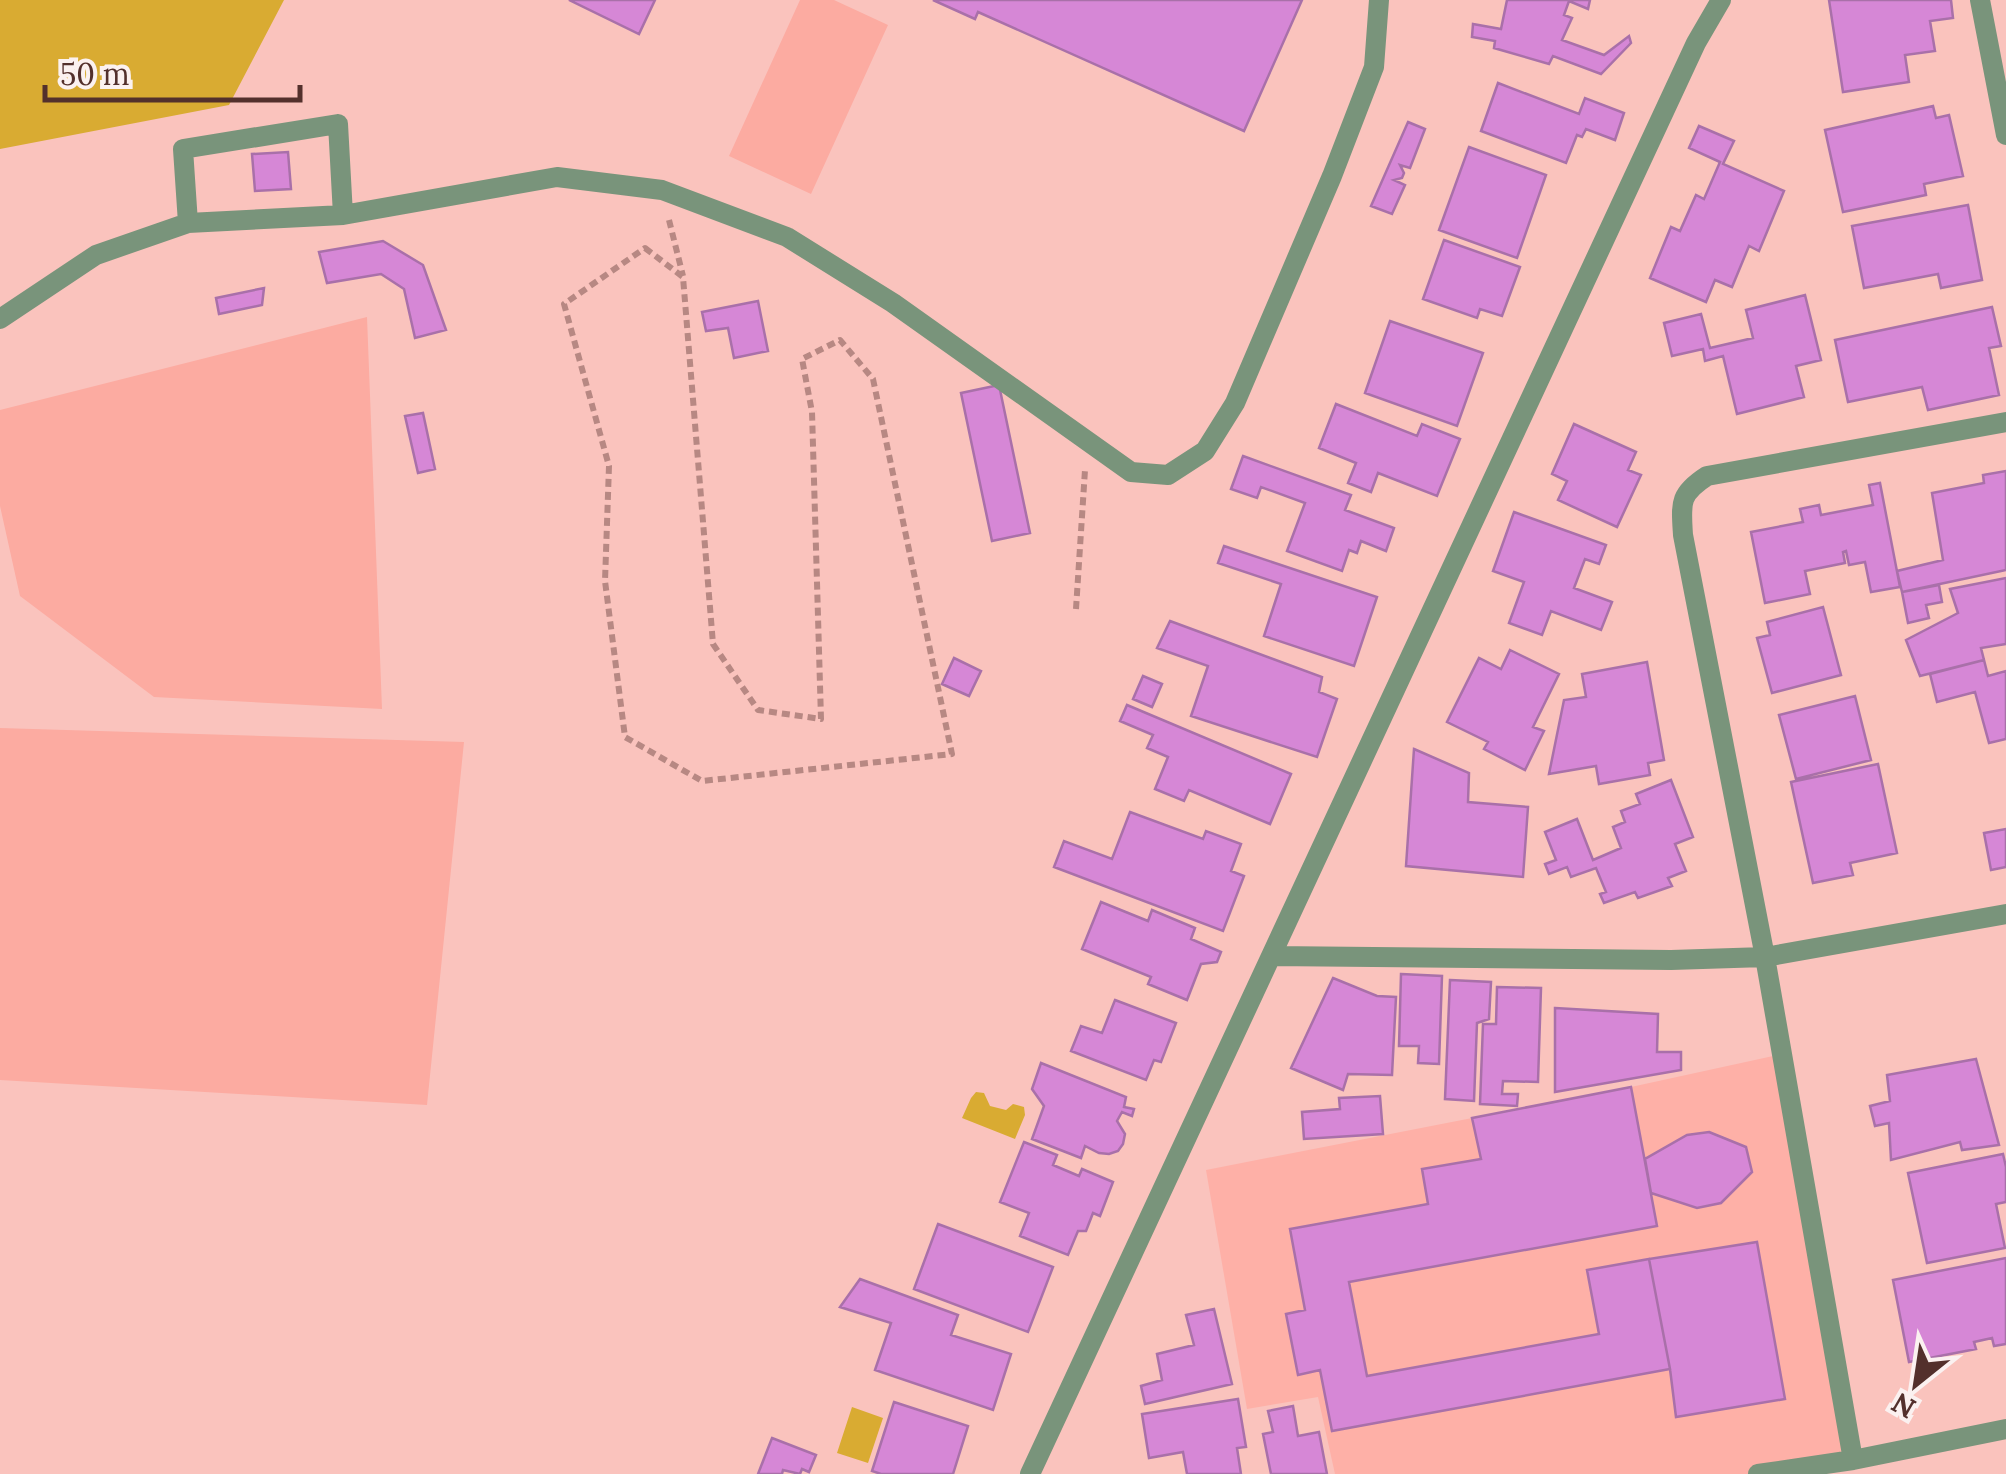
<svg xmlns="http://www.w3.org/2000/svg" width="2006" height="1474" font-family="Lora,serif">
<style>
.built{fill:#feb0a7}
.green{fill:#fcaba1}
.water{fill:#d9ab32}
.building{fill:#d687d6;stroke:#a970a9;stroke-width:2.5}
.lines{fill:none;stroke-linecap:round;stroke-linejoin:round}
.path{stroke:#b78883;stroke-width:6;stroke-dasharray:8 5;stroke-linecap:butt}
.street{stroke:#79947b;stroke-width:20}
</style>
<rect width="100%" height="100%" fill="#fac3bd"/>
<path class="built" d="M 1782,1054 L 1853,1460 L 1759,1474 L 1335,1474 L 1318,1397 L 1247,1409 L 1206,1170 L 1631,1087 Z"/>
<path class="green" d="M 800,0 L 834,0 L 888,25 L 811,194 L 729,156 Z
M 367,317 L 382,709 L 154,697 L 20,596 L 0,506 L 0,410 Z
M 0,728 L 464,742 L 427,1105 L 0,1080 Z"/>
<path class="water" d="M 0,0 L 284,0 L 229,105 L 0,149 Z
M 976,1092 L 984,1093 L 990,1106 L 1006,1110 L 1013,1104 L 1024,1107 L 1025,1115 L 1015,1139 L 962,1118 L 971,1098 Z
M 852,1407 L 883,1418 L 868,1463 L 837,1453 Z"/>
<path class="building" d="M 569,0 L 655,0 L 639,34 Z
M 933,0 L 1302,0 L 1244,131 L 978,12 L 975,19 Z
M 1507,0 L 1590,0 L 1588,9 L 1569,1 L 1564,15 L 1572,18 L 1562,40 L 1604,55 L 1629,36 L 1631,43 L 1601,74 L 1553,56 L 1549,64 L 1494,48 L 1495,41 L 1472,37 L 1473,24 L 1501,29 Z
M 1829,0 L 1951,0 L 1953,18 L 1930,21 L 1935,51 L 1905,55 L 1909,82 L 1843,92 Z
M 1498,83 L 1579,114 L 1585,98 L 1624,113 L 1615,140 L 1586,129 L 1582,137 L 1577,135 L 1566,163 L 1481,131 Z
M 1933,106 L 1936,118 L 1949,115 L 1963,176 L 1924,184 L 1926,195 L 1843,212 L 1825,130 Z
M 1408,122 L 1425,129 L 1410,168 L 1400,165 L 1404,173 L 1402,178 L 1394,180 L 1405,185 L 1392,214 L 1371,206 Z
M 1699,126 L 1734,141 L 1723,164 L 1784,191 L 1759,251 L 1749,246 L 1732,287 L 1715,280 L 1706,302 L 1650,278 L 1671,227 L 1680,231 L 1696,195 L 1704,199 L 1720,162 L 1689,148 Z
M 1469,147 L 1546,175 L 1517,258 L 1439,230 Z
M 288,152 L 291,189 L 255,191 L 252,154 Z
M 1968,205 L 1982,280 L 1941,288 L 1938,274 L 1864,288 L 1852,226 Z
M 1444,240 L 1520,267 L 1502,316 L 1480,309 L 1477,318 L 1423,299 Z
M 383,241 L 423,265 L 446,330 L 415,338 L 404,289 L 381,274 L 327,283 L 319,252 Z
M 264,288 L 262,305 L 219,314 L 216,298 Z
M 1805,295 L 1821,360 L 1796,366 L 1804,397 L 1737,414 L 1723,356 L 1705,361 L 1703,349 L 1672,356 L 1664,323 L 1701,314 L 1710,348 L 1753,338 L 1746,310 Z
M 758,301 L 768,351 L 734,358 L 728,328 L 706,331 L 702,312 Z
M 1992,307 L 2001,346 L 1989,348 L 1999,395 L 1928,410 L 1922,387 L 1848,402 L 1835,340 Z
M 1390,321 L 1483,353 L 1457,426 L 1365,393 Z
M 999,385 L 1030,533 L 992,541 L 961,393 Z
M 1336,404 L 1417,436 L 1422,424 L 1460,439 L 1437,496 L 1378,473 L 1371,492 L 1348,483 L 1356,463 L 1319,448 Z
M 423,413 L 435,469 L 418,473 L 405,416 Z
M 1574,424 L 1636,452 L 1628,470 L 1641,475 L 1617,527 L 1558,500 L 1567,481 L 1552,474 Z
M 1243,456 L 1351,495 L 1345,510 L 1394,528 L 1386,551 L 1361,541 L 1357,553 L 1349,550 L 1342,571 L 1287,551 L 1305,503 L 1261,487 L 1257,498 L 1231,489 Z
M 2006,471 L 2006,570 L 1902,592 L 1897,571 L 1943,560 L 1932,493 L 1984,483 L 1983,475 Z
M 1880,483 L 1900,587 L 1871,592 L 1865,562 L 1849,565 L 1846,551 L 1843,552 L 1845,563 L 1805,571 L 1810,594 L 1765,603 L 1751,532 L 1803,522 L 1800,509 L 1819,505 L 1821,515 L 1873,505 L 1869,485 Z
M 1514,512 L 1606,545 L 1599,564 L 1585,559 L 1574,588 L 1612,602 L 1601,630 L 1551,611 L 1542,635 L 1509,623 L 1524,582 L 1493,571 Z
M 1224,546 L 1377,597 L 1354,666 L 1264,636 L 1281,584 L 1218,563 Z
M 2006,578 L 2006,644 L 1981,648 L 1984,660 L 1920,676 L 1906,640 L 1958,613 L 1950,589 Z
M 1939,585 L 1942,602 L 1926,605 L 1929,618 L 1908,623 L 1902,592 Z
M 1823,607 L 1841,675 L 1772,693 L 1757,638 L 1770,635 L 1767,622 Z
M 1170,621 L 1322,677 L 1319,692 L 1337,699 L 1317,757 L 1191,716 L 1208,666 L 1157,648 Z
M 1510,650 L 1559,674 L 1533,727 L 1544,731 L 1525,770 L 1484,749 L 1488,742 L 1447,722 L 1479,658 L 1501,669 Z
M 954,658 L 981,671 L 969,696 L 942,684 Z
M 1984,660 L 1988,676 L 2006,671 L 2006,739 L 1989,743 L 1975,692 L 1937,702 L 1930,674 Z
M 1647,662 L 1664,760 L 1648,763 L 1650,775 L 1599,784 L 1596,766 L 1549,774 L 1564,700 L 1586,697 L 1582,674 Z
M 1143,676 L 1162,684 L 1152,707 L 1133,699 Z
M 1855,696 L 1871,760 L 1796,779 L 1779,715 Z
M 1127,705 L 1291,774 L 1270,824 L 1189,790 L 1184,801 L 1155,789 L 1168,757 L 1147,748 L 1153,735 L 1120,721 Z
M 1414,749 L 1469,773 L 1468,802 L 1528,807 L 1523,877 L 1406,866 Z
M 1878,764 L 1897,853 L 1850,863 L 1853,875 L 1813,883 L 1791,782 Z
M 1671,780 L 1693,837 L 1675,844 L 1686,871 L 1668,878 L 1672,886 L 1638,898 L 1635,892 L 1604,903 L 1600,894 L 1606,892 L 1596,868 L 1571,877 L 1567,867 L 1549,874 L 1545,864 L 1556,860 L 1545,832 L 1577,819 L 1593,860 L 1621,848 L 1613,827 L 1625,822 L 1621,811 L 1640,804 L 1636,794 Z
M 1130,812 L 1203,839 L 1206,831 L 1241,844 L 1231,871 L 1244,876 L 1223,931 L 1054,867 L 1064,841 L 1112,859 Z
M 2006,829 L 2006,867 L 1991,870 L 1984,833 Z
M 1101,902 L 1148,921 L 1152,910 L 1195,928 L 1191,939 L 1221,952 L 1217,962 L 1201,964 L 1187,1000 L 1148,984 L 1151,977 L 1082,949 Z
M 1401,974 L 1442,976 L 1439,1064 L 1418,1063 L 1419,1046 L 1399,1046 Z
M 1333,978 L 1377,996 L 1396,997 L 1392,1075 L 1348,1074 L 1343,1090 L 1291,1068 Z
M 1450,980 L 1491,982 L 1489,1019 L 1477,1023 L 1474,1101 L 1445,1099 Z
M 1497,987 L 1541,988 L 1538,1082 L 1503,1081 L 1502,1094 L 1518,1094 L 1517,1106 L 1480,1104 L 1483,1024 L 1496,1024 Z
M 1115,1000 L 1176,1023 L 1161,1062 L 1154,1060 L 1146,1080 L 1071,1051 L 1081,1026 L 1102,1033 Z
M 1555,1008 L 1658,1014 L 1657,1052 L 1681,1052 L 1681,1070 L 1555,1092 Z
M 1976,1059 L 1999,1145 L 1962,1150 L 1960,1142 L 1891,1160 L 1889,1123 L 1875,1126 L 1870,1106 L 1890,1101 L 1887,1075 Z
M 1041,1063 L 1126,1097 L 1124,1107 L 1134,1109 L 1132,1116 L 1122,1112 L 1117,1121 L 1125,1134 L 1123,1144 L 1118,1151 L 1109,1154 L 1099,1153 L 1085,1146 L 1081,1158 L 1032,1139 L 1044,1106 L 1032,1089 Z
M 1631,1087 L 1657,1226 L 1349,1282 L 1367,1376 L 1599,1334 L 1587,1270 L 1649,1259 L 1670,1369 L 1332,1431 L 1320,1370 L 1298,1375 L 1286,1314 L 1305,1310 L 1290,1229 L 1428,1204 L 1422,1169 L 1481,1159 L 1472,1118 Z
M 1380,1096 L 1383,1134 L 1304,1139 L 1302,1112 L 1340,1109 L 1339,1098 Z
M 1709,1132 L 1746,1147 L 1752,1172 L 1721,1203 L 1697,1208 L 1651,1193 L 1645,1159 L 1687,1135 Z
M 1024,1142 L 1057,1155 L 1053,1165 L 1079,1176 L 1082,1169 L 1113,1182 L 1100,1216 L 1093,1213 L 1086,1231 L 1078,1231 L 1068,1255 L 1020,1236 L 1029,1213 L 1000,1202 Z
M 2003,1154 L 2006,1167 L 2006,1202 L 1996,1204 L 2005,1248 L 1927,1263 L 1908,1173 Z
M 938,1224 L 1053,1267 L 1028,1332 L 914,1289 Z
M 1757,1242 L 1785,1399 L 1676,1417 L 1670,1369 L 1649,1259 Z
M 2006,1258 L 2006,1344 L 1994,1346 L 1992,1338 L 1974,1342 L 1976,1349 L 1909,1362 L 1893,1280 Z
M 860,1279 L 958,1315 L 951,1335 L 1011,1354 L 993,1410 L 875,1370 L 891,1323 L 840,1307 Z
M 1214,1309 L 1232,1384 L 1145,1404 L 1141,1386 L 1162,1380 L 1157,1354 L 1194,1345 L 1186,1315 Z
M 1238,1399 L 1246,1447 L 1237,1448 L 1241,1474 L 1187,1474 L 1183,1452 L 1149,1458 L 1142,1414 Z
M 894,1402 L 968,1426 L 953,1474 L 881,1474 L 872,1471 Z
M 1293,1406 L 1298,1436 L 1319,1432 L 1327,1474 L 1271,1474 L 1263,1434 L 1273,1432 L 1268,1411 Z
M 772,1438 L 816,1455 L 809,1472 L 802,1469 L 800,1474 L 783,1470 L 782,1474 L 758,1474 Z"/>
<g class="lines">
<path class="path" d="M 669,220 L 683,276
M 645,248 L 683,277 L 713,644 L 758,710 L 821,719 L 812,412 L 802,359 L 840,340 L 873,379 L 952,754 L 702,781 L 625,737 L 605,581 L 609,466 L 564,304 Z
M 1076,609 L 1085,470"/>
<path class="street" d="M 1980,0 L 2006,135
M 343,215 L 557,177 L 662,190 L 787,237 L 893,303 L 1131,472 L 1168,475 L 1205,451 L 1235,403 L 1332,176 L 1374,67 L 1379,0
M 0,319 L 96,255 L 188,223 L 343,215 L 338,124 L 183,149 L 188,223
M 1272,956 L 1671,960 L 1765,957 L 2006,914
M 1853,1460 L 1765,957 L 1683,535 C 1681,503 1679,494 1707,476 L 2006,422
M 1030,1474 L 1696,43 L 1721,0
M 1758,1474 L 1853,1460 L 2006,1429"/>
</g>
<g transform="translate(1916 1384) rotate(210)" stroke="#fbf1f0" stroke-width="8" paint-order="stroke">
<path d="M0-8L18 38L0 25L-18 38Z" fill="#53302c"/>
<text y="-15" font-size="28" font-weight="bold" text-anchor="middle" fill="#53302c">N</text>
</g>
<path d="M45 85v15h255v-15" fill="none" stroke="#53302c" stroke-width="5"/>
<text x="60" y="85" font-size="30" fill="#53302c" stroke="#fbf1f0" stroke-width="8" paint-order="stroke">50 m</text>
</svg>
